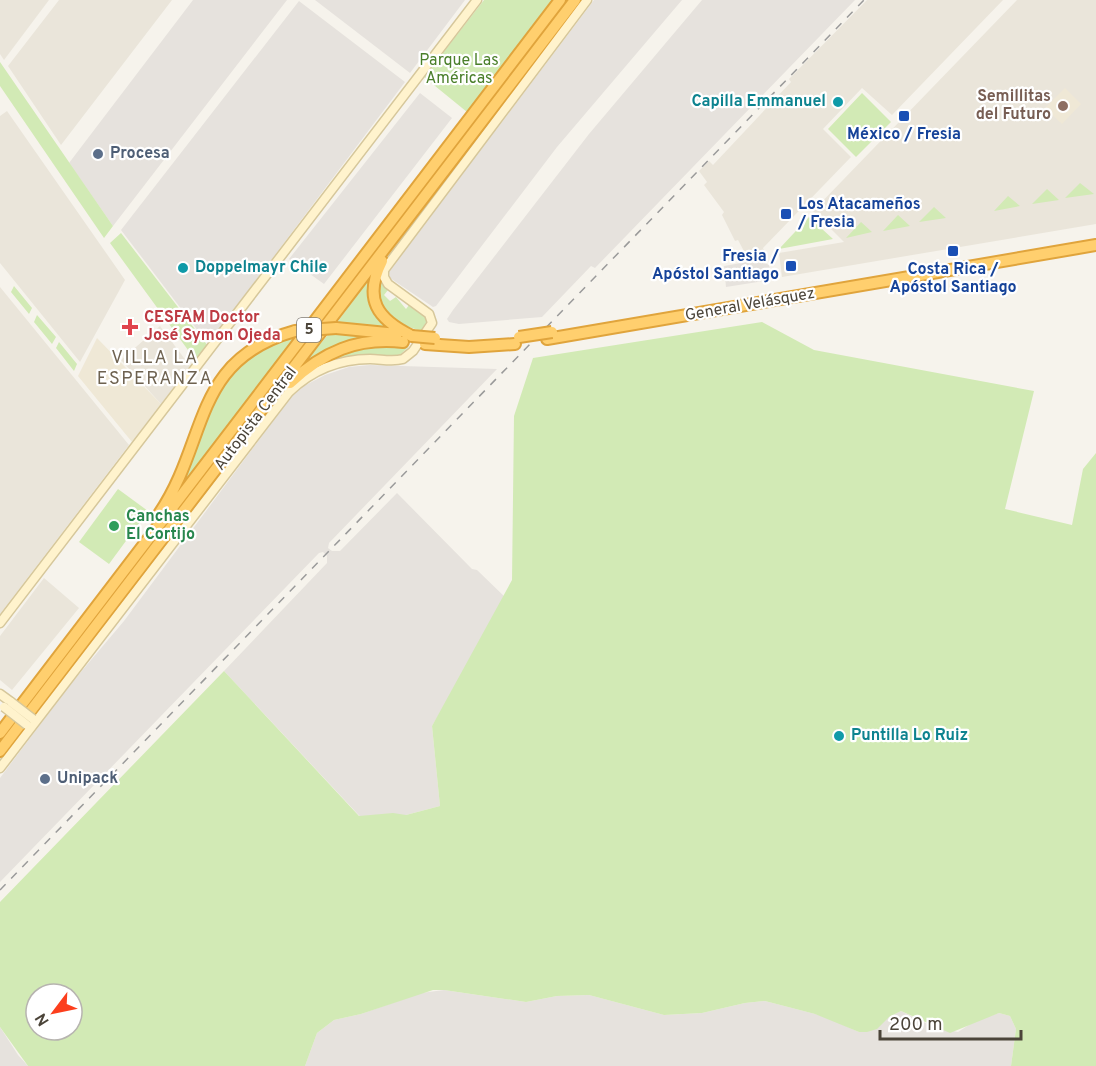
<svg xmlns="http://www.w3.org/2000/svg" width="1096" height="1066" font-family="Overpass,sans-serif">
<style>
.residential{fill:#eae5da}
.industrial{fill:#e6e2dd}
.education{fill:#efe8d6}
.green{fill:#d2eab5;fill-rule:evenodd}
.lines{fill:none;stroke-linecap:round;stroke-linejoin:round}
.secondary-casing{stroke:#d6c79b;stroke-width:11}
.motorway-casing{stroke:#e0a43c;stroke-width:14}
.secondary{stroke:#fff3cd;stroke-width:8}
.motorway{stroke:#ffcf6e;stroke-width:10}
.rail{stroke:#9a9a9a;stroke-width:1.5;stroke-dasharray:8 8;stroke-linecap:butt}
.secondary-bridge-casing{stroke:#d6c79b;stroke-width:11;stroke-linecap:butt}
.motorway-bridge-casing{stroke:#e0a43c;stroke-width:14;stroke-linecap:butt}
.secondary-bridge{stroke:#fff3cd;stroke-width:8}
.motorway-bridge{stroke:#ffcf6e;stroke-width:10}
.culture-dot{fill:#0f9aa8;stroke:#fff;stroke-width:2}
.education-dot{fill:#8d6e63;stroke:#fff;stroke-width:2}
.transit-dot{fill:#1a4fb4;stroke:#fff;stroke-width:2}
.service-dot{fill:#5c6f8a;stroke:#fff;stroke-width:2}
.health-dot{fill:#e0444e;stroke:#fff;stroke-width:2}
.leisure-dot{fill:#2e9e5b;stroke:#fff;stroke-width:2}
.labels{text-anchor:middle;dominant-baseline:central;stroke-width:4.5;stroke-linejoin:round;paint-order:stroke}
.shield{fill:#fff;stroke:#817c74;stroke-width:1.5}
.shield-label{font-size:15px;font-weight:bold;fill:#4b4439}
.park-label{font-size:16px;fill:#4a7f2a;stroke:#fff}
.education-label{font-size:16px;font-weight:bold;fill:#785e54;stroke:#fff;text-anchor:end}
.culture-label{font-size:16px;font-weight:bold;fill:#0d838f;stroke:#fff;text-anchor:start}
.transit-label{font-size:16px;font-weight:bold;fill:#164399;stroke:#fff}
.service-label{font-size:16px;font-weight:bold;fill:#4e5e75;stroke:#fff;text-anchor:start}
.street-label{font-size:16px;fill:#4b4439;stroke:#fff}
.health-label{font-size:16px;font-weight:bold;fill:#be3a42;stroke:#fff;text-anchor:start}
.leisure-label{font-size:16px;font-weight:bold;fill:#27864d;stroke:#fff;text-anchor:start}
.neighbourhood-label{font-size:18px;letter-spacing:1.5px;fill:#6e6250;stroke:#fff}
</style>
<rect width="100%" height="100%" fill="#f6f3ec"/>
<path class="residential" d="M 0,0 L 49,0 L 4,60 L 0,54 Z
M 59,0 L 172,0 L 61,145 L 8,66 Z
M 867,0 L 1003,0 L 892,115 L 862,88 L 823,129 L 851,157 L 763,248 L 765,254 L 745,253 L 738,240 L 735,241 L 722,215 L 724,212 L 704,185 L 707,182 L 699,171 L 709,161 L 713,165 L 791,82 L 789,79 Z
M 1017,0 L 1096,0 L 1096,224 L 782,277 L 779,253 L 844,242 L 813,211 Z
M 7,111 L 125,280 L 80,362 L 0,263 L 0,116 Z
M 0,287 L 129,445 L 0,614 Z
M 160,326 L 190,366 L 161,404 L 121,360 Z
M 44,578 L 79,608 L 12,690 L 0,680 L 0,636 Z"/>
<path class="industrial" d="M 193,0 L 287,0 L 113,226 L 69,163 Z
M 315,0 L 465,0 L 410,73 Z
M 594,0 L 682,0 L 557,147 L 436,306 L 433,307 L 390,278 L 389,271 L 491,130 L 496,130 Z
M 702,0 L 855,0 L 595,268 L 591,266 L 542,317 L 459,324 L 449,322 L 447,319 L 453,310 L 589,134 Z
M 299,1 L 405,82 L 208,344 L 121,230 Z
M 420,93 L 452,118 L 324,284 L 289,259 Z
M 758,260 L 769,265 L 771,280 L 726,287 L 724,266 Z
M 370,365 L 497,369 L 329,543 L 328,548 L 332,551 L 340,551 L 397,493 L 472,569 L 477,570 L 507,599 L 432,726 L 440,806 L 368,825 L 224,671 L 327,563 L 327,556 L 323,552 L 319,553 L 0,882 L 0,778 L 69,686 L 124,621 L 291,397 L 304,386 L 325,375 L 349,367 Z
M 444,990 L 526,1002 L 557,996 L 589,995 L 664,1015 L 702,1013 L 745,1003 L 765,1001 L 823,1016 L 859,1032 L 901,1011 L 934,1027 L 958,1032 L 975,1021 L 999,1013 L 1010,1016 L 1016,1029 L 1011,1066 L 305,1066 L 317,1033 L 334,1020 L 361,1014 L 421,993 Z
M 0,1027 L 18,1055 L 28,1066 L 0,1066 Z"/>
<path class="education" d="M 1065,88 L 1081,104 L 1062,124 L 1045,108 Z
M 97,338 L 161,404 L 132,442 L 78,376 Z"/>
<path class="green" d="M 484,0 L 552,0 L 467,112 L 424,77 Z
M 0,62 L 113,226 L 104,238 L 0,86 Z
M 862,93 L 891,122 L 856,157 L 828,129 Z
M 1080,183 L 1094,194 L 1065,198 Z
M 1047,189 L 1059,200 L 1032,204 Z
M 1008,196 L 1020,206 L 994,211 Z
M 934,207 L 946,218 L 919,222 Z
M 898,215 L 910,226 L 883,231 Z
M 809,217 L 833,239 L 779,249 Z
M 861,222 L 872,232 L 846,238 Z
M 121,233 L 208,346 L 196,361 L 110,243 Z
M 378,276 L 388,290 L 384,295 L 390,301 L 396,297 L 406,309 L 409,305 L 420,309 L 428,319 L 421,331 L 394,322 L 378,302 Z
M 369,279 L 394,329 L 336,324 Z
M 14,286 L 32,308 L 29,314 L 11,292 Z
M 37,315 L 56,337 L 52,344 L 34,322 Z
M 762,322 L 814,350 L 1034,391 L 1005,509 L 1072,525 L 1083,469 L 1096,453 L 1096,1066 L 1011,1066 L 1016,1029 L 1010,1016 L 999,1013 L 950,1033 L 901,1011 L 889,1017 L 877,1029 L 867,1032 L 859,1032 L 815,1014 L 765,1001 L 745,1003 L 702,1013 L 664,1015 L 589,995 L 557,996 L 526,1002 L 444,990 L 433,990 L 361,1014 L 334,1020 L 317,1033 L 305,1066 L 28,1066 L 0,1027 L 0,902 L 224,671 L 359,816 L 393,813 L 406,815 L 440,806 L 432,726 L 512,580 L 514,416 L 533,358 ZM 36,994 L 72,994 L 72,1030 L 36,1030 Z
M 331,331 L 376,335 L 304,364 Z
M 299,334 L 177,493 L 219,387 L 252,353 Z
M 59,342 L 77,364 L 74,371 L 56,348 Z
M 385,343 L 409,346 L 399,356 L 352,356 L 321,365 L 326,357 Z
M 118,489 L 148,511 L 109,564 L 79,542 Z"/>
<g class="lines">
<g class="secondary-casing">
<path id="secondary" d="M 0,623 L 477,0
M 0,694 L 11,702
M 0,768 L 289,392 C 311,371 339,359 370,359 C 381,359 392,362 403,359 L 413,351 L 432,323 L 429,314 L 388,284 L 384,277 L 384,270 L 587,0"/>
</g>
<g class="motorway-casing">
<path id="motorway" d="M 382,261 C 363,299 377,319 412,336
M 336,328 L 397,334
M 547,339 L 1096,245
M 425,344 L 469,347 L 515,344
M 290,383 C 323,352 357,337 403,342
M 159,514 C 209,441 191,360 295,331
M 0,733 L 560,0
M 0,751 L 575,0"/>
</g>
<use href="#secondary" class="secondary"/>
<use href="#motorway" class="motorway"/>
<path class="rail" d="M 0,890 L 864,0"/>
<g class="secondary-bridge-casing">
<path id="secondary-bridge" d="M 11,702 L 33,719
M 4,707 L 27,725"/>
</g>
<g class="motorway-bridge-casing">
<path id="motorway-bridge" d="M 295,331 L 336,328
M 412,336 L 435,338
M 519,337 L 552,332"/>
</g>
<use href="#secondary-bridge" class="secondary-bridge"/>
<use href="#motorway-bridge" class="motorway-bridge"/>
</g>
<g class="culture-dot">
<circle cx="838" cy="102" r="6"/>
<circle cx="183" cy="268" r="6"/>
<circle cx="839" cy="736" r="6"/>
</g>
<circle class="education-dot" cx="1063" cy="106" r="6"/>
<g class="transit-dot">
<rect x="898" y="110" width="12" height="12" rx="3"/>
<rect x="780" y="208" width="12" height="12" rx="3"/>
<rect x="947" y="245" width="12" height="12" rx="3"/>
<rect x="785" y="260" width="12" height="12" rx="3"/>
</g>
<g class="service-dot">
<circle cx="98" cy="154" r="6"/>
<circle cx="45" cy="779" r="6"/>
</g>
<path class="health-dot" d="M127 318h6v6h6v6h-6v6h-6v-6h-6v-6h6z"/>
<circle class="leisure-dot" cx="114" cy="526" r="6"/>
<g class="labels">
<rect class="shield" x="297" y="318" width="24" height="24" rx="4.5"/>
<g class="shield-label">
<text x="309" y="330">5</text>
</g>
<g class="park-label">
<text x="459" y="61">Parque Las<tspan x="459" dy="18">Américas</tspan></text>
</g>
<g class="education-label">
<text x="1051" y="97">Semillitas<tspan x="1051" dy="18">del Futuro</tspan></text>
</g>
<g class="culture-label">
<text x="826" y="102" text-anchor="end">Capilla Emmanuel</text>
<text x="195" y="268">Doppelmayr Chile</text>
<text x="851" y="736">Puntilla Lo Ruiz</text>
</g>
<g class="transit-label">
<text x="904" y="135">México / Fresia</text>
<text x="798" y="205" text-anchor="start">Los Atacameños<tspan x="798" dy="18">/ Fresia</tspan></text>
<text x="779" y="257" text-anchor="end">Fresia /<tspan x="779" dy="18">Apóstol Santiago</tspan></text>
<text x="953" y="270">Costa Rica /<tspan x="953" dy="18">Apóstol Santiago</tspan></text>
</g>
<g class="service-label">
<text x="110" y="154">Procesa</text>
<text x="57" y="779">Unipack</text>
</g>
<g class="street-label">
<text transform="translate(750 305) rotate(-10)">General Velásquez</text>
<text transform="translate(256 419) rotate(-53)">Autopista Central</text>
</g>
<g class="health-label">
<text x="144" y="318">CESFAM Doctor<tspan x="144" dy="18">José Symon Ojeda</tspan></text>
</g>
<g class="leisure-label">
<text x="126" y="517">Canchas<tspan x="126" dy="18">El Cortijo</tspan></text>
</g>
<g class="neighbourhood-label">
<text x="155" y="358">VILLA LA<tspan x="155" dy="21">ESPERANZA</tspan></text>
</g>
</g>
<g transform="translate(54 1012) rotate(238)"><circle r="28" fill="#ffffff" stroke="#b7b4b0" stroke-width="1.5"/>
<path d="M0-4.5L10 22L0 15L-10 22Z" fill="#fc3f1d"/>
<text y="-9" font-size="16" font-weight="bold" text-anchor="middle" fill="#4b4439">N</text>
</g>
<path d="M880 1030v9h141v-9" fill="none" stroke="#4b4439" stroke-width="3"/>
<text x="889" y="1030" font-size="18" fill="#4b4439" stroke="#ffffff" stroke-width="4.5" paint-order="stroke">200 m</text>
</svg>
